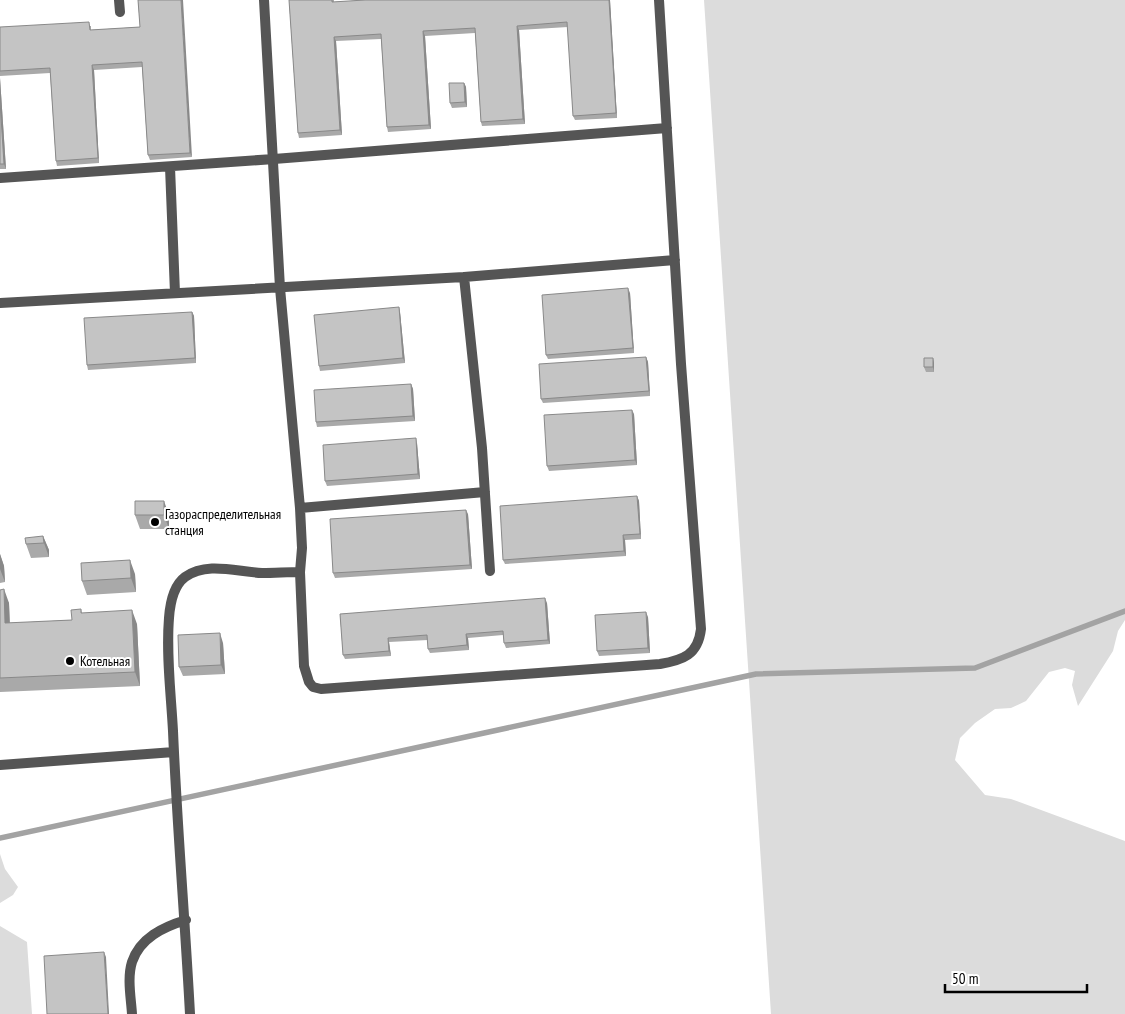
<svg xmlns="http://www.w3.org/2000/svg" width="1125" height="1014" font-family="'PT Sans Narrow',sans-serif">
<style>
.green{fill:#dcdcdc}
.lines{fill:none;stroke-linecap:round;stroke-linejoin:round}
.stream{stroke:#a3a3a3;stroke-width:5.5}
.lane{stroke:#555;stroke-width:10}
.wall{fill:#a9a9a9}
.shaded-wall{fill:#898989}
.building{fill:#c4c4c4;stroke:#898989}
.poi-dot{fill:#000;stroke:#fff;stroke-width:2}
.labels{text-anchor:middle;dominant-baseline:central;stroke-width:4;stroke-linejoin:round;paint-order:stroke}
.poi-label{font-size:14px;fill:#000;stroke:#fff;text-anchor:start}
</style>
<rect width="100%" height="100%" fill="#fff"/>
<path class="green" d="M 704,0 L 1125,0 L 1125,620 L 1118,631 L 1113,651 L 1078,706 L 1072,685 L 1075,671 L 1065,668 L 1049,672 L 1026,701 L 1011,708 L 995,709 L 975,723 L 960,738 L 955,760 L 985,795 L 1011,799 L 1125,841 L 1125,1014 L 771,1014 Z
M 0,854 L 5,869 L 18,887 L 13,895 L 0,903 Z
M 0,926 L 27,942 L 32,1014 L 0,1014 Z"/>
<g class="lines">
<path class="stream" d="M 0,838 L 756,674 L 975,668 L 1125,611"/>
<path class="lane" d="M 119,0 L 120,12
M 264,0 L 280,288 L 300,508 L 302,548 L 300,572 L 304,666 L 309,682 L 313,687 L 321,689 L 660,664 C 683,660 698,655 701,629 L 681,364 L 659,0
M 170,167 L 175,293
M 0,178 L 274,159 L 667,128
M 464,277 L 482,448 L 490,571
M 0,303 L 464,277 L 675,260
M 300,508 L 485,492
M 0,765 L 174,752
M 132,1014 C 131,998 127,978 132,962 C 140,938 163,927 186,920
M 190,1014 C 185,920 177,825 173,731 C 171,694 166,655 169,618 C 170,604 173,586 185,577 C 207,561 237,572 262,573 C 275,573 287,572 300,572"/>
</g>
<path class="wall" d="M 138,0 L 192,157 L 150,160 L 148,155 L 142,67 L 94,70 L 99,163 L 57,166 L 56,161 L 50,73 L 0,76 L 0,27 L 91,26 L 91,30 L 140,27 Z
M 289,0 L 334,0 L 334,2 L 365,0 L 610,0 L 617,118 L 575,120 L 573,116 L 568,27 L 519,30 L 525,124 L 482,126 L 481,122 L 475,33 L 425,36 L 431,129 L 388,132 L 387,127 L 381,39 L 336,41 L 342,135 L 299,138 L 298,133 Z
M 0,78 L 6,169 L 0,169 Z
M 464,83 L 466,87 L 467,107 L 452,108 L 450,103 Z
M 630,293 L 634,353 L 548,359 L 546,355 Z
M 399,307 L 400,312 L 405,363 L 320,371 L 319,366 Z
M 192,312 L 194,316 L 196,363 L 88,370 L 87,365 Z
M 646,357 L 648,362 L 650,396 L 543,403 L 541,399 Z
M 933,358 L 934,363 L 934,372 L 926,372 L 924,367 Z
M 411,384 L 413,389 L 415,421 L 317,427 L 316,422 Z
M 634,414 L 637,465 L 549,471 L 547,466 Z
M 417,443 L 420,479 L 327,486 L 325,481 Z
M 637,496 L 639,501 L 641,539 L 625,540 L 626,556 L 505,564 L 503,560 Z
M 468,514 L 472,569 L 335,578 L 333,573 Z
M 135,515 L 169,515 L 169,529 L 140,529 Z
M 43,536 L 49,550 L 49,557 L 31,558 L 26,544 Z
M 0,554 L 4,566 L 5,582 L 0,583 Z
M 135,574 L 136,592 L 87,595 L 82,581 Z
M 0,590 L 9,603 L 10,623 L 72,620 L 81,609 L 82,613 L 137,624 L 140,686 L 0,692 Z
M 547,603 L 550,644 L 506,648 L 504,643 L 503,635 L 468,638 L 469,650 L 430,653 L 428,649 L 428,640 L 389,642 L 391,656 L 345,659 L 343,655 L 340,614 Z
M 648,617 L 650,653 L 599,656 L 597,651 Z
M 223,643 L 225,674 L 183,676 L 179,667 Z"/>
<path class="shaded-wall" d="M 181,0 L 183,0 L 192,157 L 190,153 Z
M 609,0 L 610,0 L 617,118 L 616,113 Z
M 517,26 L 519,30 L 525,124 L 523,119 Z
M 423,31 L 425,36 L 431,129 L 429,125 Z
M 334,37 L 336,41 L 342,135 L 340,130 Z
M 92,65 L 94,70 L 99,163 L 98,158 Z
M 0,78 L 6,169 L 4,164 L 0,101 Z
M 464,83 L 466,87 L 467,107 L 465,102 Z
M 628,288 L 630,293 L 634,353 L 633,348 Z
M 399,307 L 400,312 L 405,363 L 403,358 Z
M 192,312 L 194,316 L 196,363 L 195,358 Z
M 646,357 L 648,362 L 650,396 L 649,391 Z
M 933,358 L 934,363 L 934,372 L 933,367 Z
M 411,384 L 413,389 L 415,421 L 413,416 Z
M 632,410 L 634,414 L 637,465 L 635,460 Z
M 416,438 L 417,443 L 420,479 L 418,474 Z
M 637,496 L 639,501 L 641,539 L 640,534 Z
M 164,501 L 169,515 L 169,529 L 164,515 Z
M 466,510 L 468,514 L 472,569 L 470,565 Z
M 623,535 L 625,540 L 626,556 L 624,551 Z
M 43,536 L 49,550 L 49,557 L 44,543 Z
M 0,554 L 4,566 L 5,582 L 0,569 Z
M 130,560 L 135,574 L 136,592 L 131,578 Z
M 4,589 L 9,603 L 10,637 L 5,623 Z
M 545,598 L 547,603 L 550,644 L 548,640 Z
M 132,610 L 137,624 L 140,686 L 135,672 Z
M 646,612 L 648,617 L 650,653 L 648,648 Z
M 220,633 L 223,643 L 225,674 L 221,665 Z
M 466,634 L 468,638 L 469,650 L 467,645 Z
M 388,638 L 389,642 L 391,656 L 389,651 Z
M 104,952 L 106,957 L 109,1014 L 108,1014 Z"/>
<path class="building" d="M 138,0 L 181,0 L 190,153 L 148,155 L 142,62 L 92,65 L 98,158 L 56,161 L 50,68 L 0,71 L 0,27 L 89,22 L 90,30 L 140,27 Z
M 289,0 L 332,0 L 332,2 L 365,0 L 609,0 L 616,113 L 573,116 L 567,22 L 517,26 L 523,119 L 481,122 L 475,28 L 423,31 L 429,125 L 387,127 L 381,34 L 334,37 L 340,130 L 298,133 Z
M 449,83 L 464,83 L 465,102 L 450,103 Z
M 0,101 L 4,164 L 0,164 Z
M 628,288 L 633,348 L 546,355 L 542,295 Z
M 399,307 L 403,358 L 319,366 L 314,315 Z
M 192,312 L 195,358 L 87,365 L 84,318 Z
M 646,357 L 649,391 L 541,399 L 539,364 Z
M 924,358 L 933,358 L 933,367 L 924,367 Z
M 411,384 L 413,416 L 316,422 L 314,390 Z
M 632,410 L 635,460 L 547,466 L 544,415 Z
M 416,438 L 418,474 L 325,481 L 323,445 Z
M 637,496 L 640,534 L 623,535 L 624,551 L 503,560 L 500,506 Z
M 135,501 L 164,501 L 164,515 L 135,515 Z
M 466,510 L 470,565 L 333,573 L 330,519 Z
M 43,536 L 44,543 L 26,544 L 25,538 Z
M 130,560 L 131,578 L 82,581 L 81,563 Z
M 4,589 L 5,623 L 72,620 L 71,610 L 81,609 L 81,613 L 132,610 L 135,672 L 0,678 L 0,590 Z
M 545,598 L 548,640 L 504,643 L 503,631 L 466,634 L 467,645 L 428,649 L 427,635 L 388,638 L 389,651 L 343,655 L 340,614 Z
M 646,612 L 648,648 L 597,651 L 595,615 Z
M 220,633 L 221,665 L 179,667 L 178,635 Z
M 104,952 L 108,1014 L 47,1014 L 44,956 Z"/>
<g class="poi-dot">
<circle cx="155" cy="522" r="5"/>
<circle cx="70" cy="661" r="5"/>
</g>
<g class="labels">
<g class="poi-label">
<text x="165" y="514">Газораспределительная<tspan x="165" dy="16">станция</tspan></text>
<text x="80" y="661">Котельная</text>
</g>
</g>
<path d="M945 984v8h142v-8" fill="none" stroke="#000000" stroke-width="2.5"/>
<text x="952" y="984" font-size="15" fill="#000000" stroke="#ffffff" stroke-width="4" paint-order="stroke">50 m</text>
</svg>
